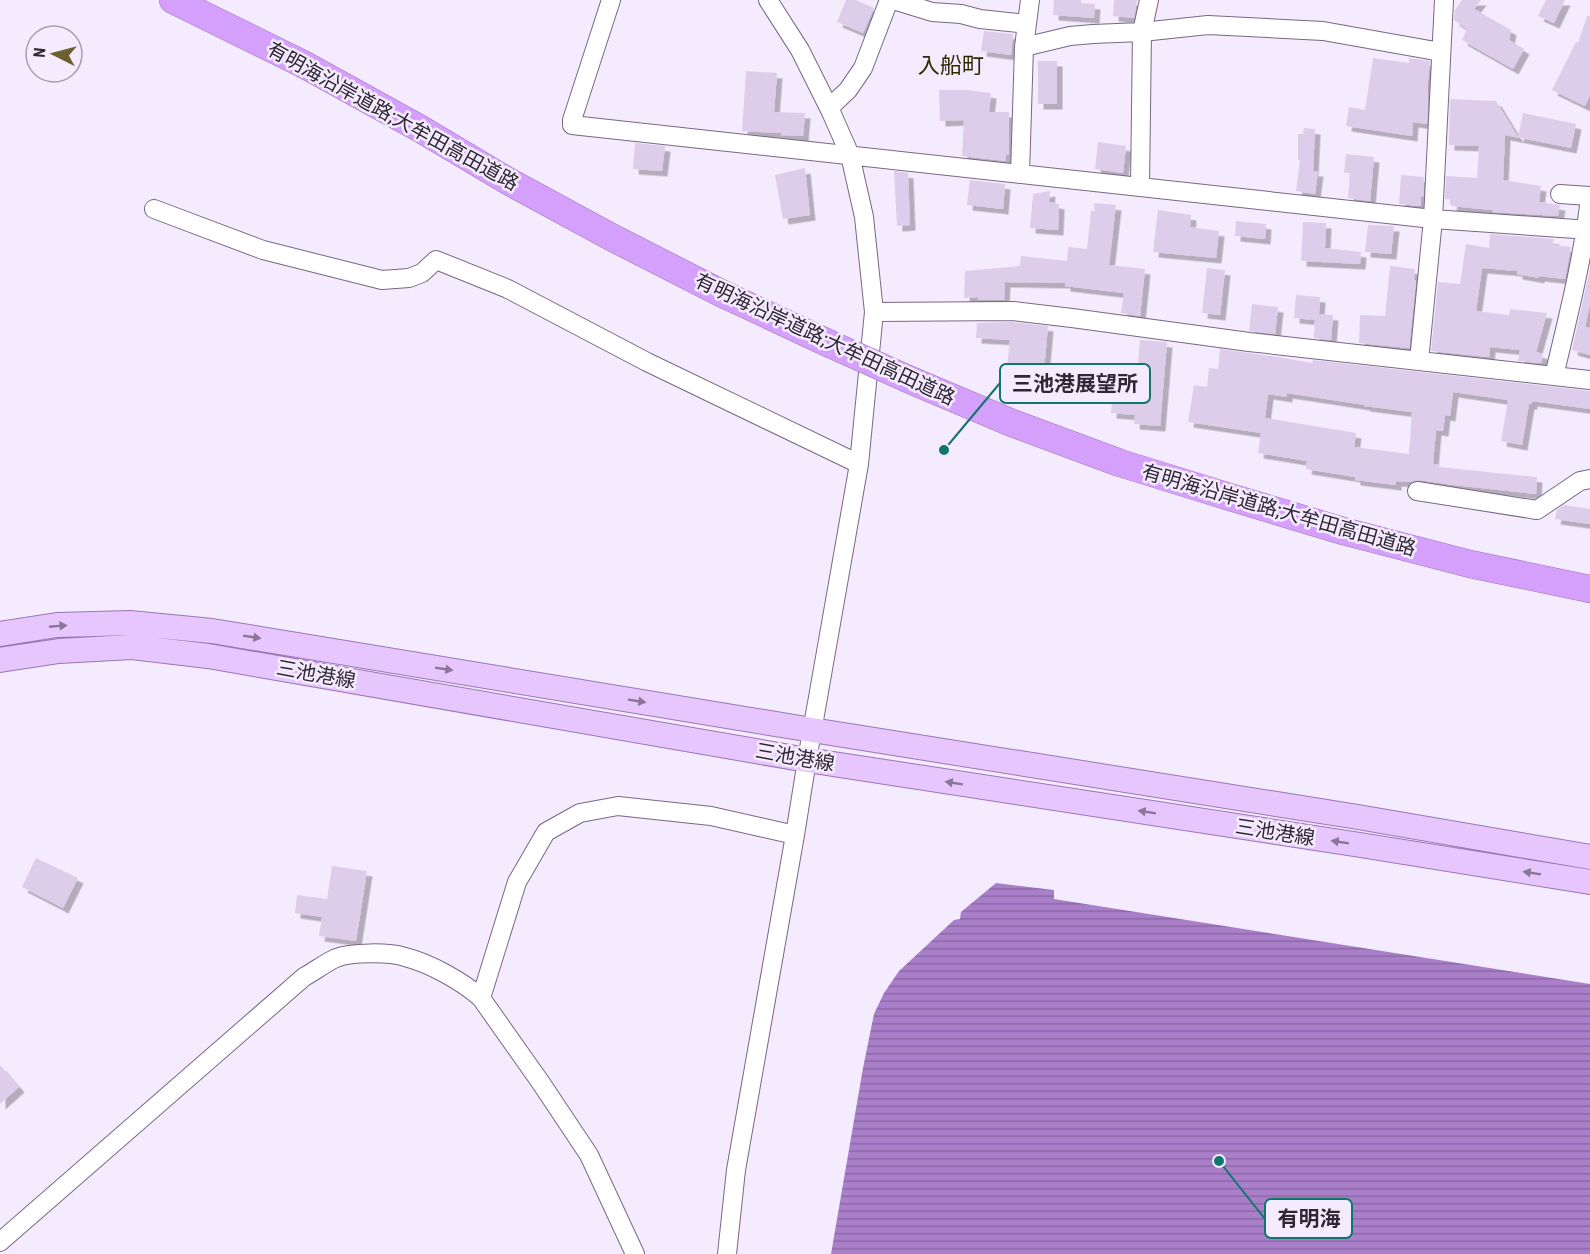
<svg xmlns="http://www.w3.org/2000/svg" width="1590" height="1254" font-family="'Roboto Condensed','Noto Sans JP',sans-serif">
<style>
.water{fill:url(#water-rules)}
.building{fill:#ddcdeb;fill-rule:evenodd;filter:url(#shadow)}
.lines{fill:none;stroke-linecap:round;stroke-linejoin:round}
.minor-casing{stroke:#776883;stroke-width:20}
.major-casing{stroke:#9b76b6;stroke-width:26}
.highway-casing{stroke:#9b76b6;stroke-width:28}
.minor{stroke:#fff;stroke-width:18}
.major{stroke:#e6c6fd;stroke-width:24}
.highway{stroke:#d5a0fc;stroke-width:27}
.highway-bridge-casing{stroke:#9b76b6;stroke-width:28;stroke-linecap:butt}
.highway-bridge{stroke:#d5a0fc;stroke-width:27}
.oneway{fill:#8a7798}
.labels{text-anchor:middle;dominant-baseline:central;stroke-width:5;stroke-linejoin:round;paint-order:stroke}
.street-label{font-size:20px;fill:#2f2834;stroke:#f5ebfe}
.quarter-label{font-size:22px;fill:#302900;stroke:#f5ebfe}
.leader{fill:none;stroke:#0f766e;stroke-width:2}
.callout-dot{fill:#0f766e;stroke:#f5ebfe;stroke-width:2}
.callout{fill:#f5ebfe;stroke:#0f766e;stroke-width:2}
.callout-label{font-size:21px;text-anchor:middle;font-weight:bold;fill:#2f2834}
</style>
<defs>
<pattern id="water-rules" width="6" height="5" patternUnits="userSpaceOnUse" patternTransform="scale(1.5)"><rect width="6" height="5" fill="#aa7fca"/><path d="M0 2.5h6" fill="none" stroke="#8b68a5"/></pattern>
<filter id="shadow"><feDropShadow dx="5.5" dy="5.5" stdDeviation="0" flood-color="#0004"/></filter>
</defs>
<rect width="100%" height="100%" fill="#f5ebfe"/>
<path class="water" d="M 996,883 L 1054,890 L 1054,899 L 1590,984 L 1590,1254 L 831,1254 L 863,1068 L 874,1014 L 884,993 L 899,971 L 954,920 L 960,919 L 961,912 Z"/>
<path class="building" d="M 846,0 L 856,0 L 874,8 L 863,33 L 837,22 Z
M 1054,0 L 1081,0 L 1081,3 L 1095,4 L 1094,18 L 1053,15 Z
M 1114,0 L 1137,0 L 1134,18 L 1113,16 Z
M 1462,0 L 1481,0 L 1474,9 L 1511,30 L 1509,40 L 1524,49 L 1513,69 L 1462,40 L 1467,29 L 1454,20 L 1455,10 Z
M 1546,0 L 1565,0 L 1554,23 L 1538,16 Z
M 1587,16 L 1590,16 L 1590,95 L 1585,106 L 1552,90 L 1576,42 L 1578,43 Z
M 984,31 L 1013,34 L 1011,55 L 981,51 Z
M 1373,58 L 1409,63 L 1409,58 L 1430,61 L 1427,90 L 1428,90 L 1428,97 L 1427,124 L 1413,122 L 1412,136 L 1346,126 L 1349,107 L 1365,110 Z
M 1038,61 L 1057,61 L 1057,104 L 1038,104 Z
M 746,71 L 777,73 L 774,112 L 805,113 L 803,136 L 781,135 L 781,133 L 742,131 Z
M 939,90 L 967,90 L 991,93 L 989,112 L 1009,112 L 1009,155 L 1006,155 L 1006,161 L 962,156 L 964,120 L 940,121 Z
M 1450,99 L 1496,101 L 1518,137 L 1523,113 L 1576,124 L 1571,148 L 1505,135 L 1503,180 L 1541,186 L 1539,202 L 1560,205 L 1558,216 L 1493,212 L 1492,210 L 1451,206 L 1452,200 L 1445,199 L 1446,176 L 1477,178 L 1479,146 L 1449,145 Z
M 1304,128 L 1315,129 L 1313,171 L 1318,171 L 1315,194 L 1296,191 L 1300,160 L 1298,160 L 1298,134 L 1303,134 Z
M 1098,142 L 1126,146 L 1123,173 L 1095,169 Z
M 635,143 L 665,146 L 662,171 L 633,169 Z
M 1346,154 L 1374,157 L 1370,201 L 1348,198 L 1350,173 L 1344,173 Z
M 805,168 L 810,215 L 783,219 L 775,175 Z
M 894,171 L 908,173 L 910,225 L 897,226 Z
M 1401,175 L 1424,177 L 1423,197 L 1421,197 L 1421,206 L 1399,204 Z
M 970,180 L 1005,184 L 1003,209 L 967,205 Z
M 1050,191 L 1049,202 L 1059,204 L 1058,230 L 1030,228 L 1033,194 Z
M 1094,203 L 1116,205 L 1109,265 L 1145,269 L 1140,316 L 1121,313 L 1124,293 L 1065,286 L 1065,283 L 1005,282 L 1004,300 L 978,300 L 978,297 L 964,298 L 965,271 L 1020,266 L 1021,256 L 1067,261 L 1068,247 L 1087,249 L 1091,211 L 1095,211 Z
M 1158,210 L 1191,215 L 1190,227 L 1219,231 L 1216,258 L 1153,252 Z
M 1236,221 L 1266,224 L 1265,239 L 1235,236 Z
M 1303,222 L 1326,223 L 1325,248 L 1361,252 L 1360,264 L 1301,261 Z
M 1368,225 L 1394,226 L 1391,254 L 1365,252 Z
M 1490,234 L 1554,239 L 1552,245 L 1571,247 L 1565,279 L 1539,276 L 1539,278 L 1517,274 L 1517,271 L 1482,268 L 1476,311 L 1509,315 L 1510,309 L 1547,313 L 1536,352 L 1543,354 L 1541,363 L 1518,361 L 1520,350 L 1490,347 L 1489,357 L 1431,351 L 1438,282 L 1460,284 L 1466,244 L 1489,248 Z
M 1390,266 L 1415,269 L 1414,280 L 1416,280 L 1409,348 L 1359,343 L 1360,315 L 1385,316 Z
M 1207,268 L 1225,270 L 1220,315 L 1202,313 Z
M 1590,269 L 1590,304 L 1585,327 L 1590,328 L 1590,355 L 1572,350 Z
M 1296,295 L 1320,297 L 1319,314 L 1333,315 L 1331,340 L 1314,338 L 1315,320 L 1294,318 Z
M 1252,304 L 1278,307 L 1275,334 L 1249,331 Z
M 1012,322 L 1048,326 L 1043,381 L 1007,366 L 1010,340 L 976,338 L 977,323 Z
M 1140,340 L 1167,342 L 1160,426 L 1134,424 L 1135,415 L 1111,413 L 1114,371 L 1137,373 Z
M 1220,349 L 1278,357 L 1312,363 L 1313,360 L 1590,391 L 1590,409 L 1532,401 L 1532,404 L 1529,404 L 1522,445 L 1501,441 L 1508,400 L 1453,392 L 1450,416 L 1445,415 L 1443,431 L 1436,430 L 1433,464 L 1439,465 L 1439,467 L 1537,477 L 1536,494 L 1454,485 L 1419,480 L 1410,482 L 1396,481 L 1396,485 L 1355,480 L 1355,477 L 1306,469 L 1307,461 L 1258,453 L 1261,433 L 1188,422 L 1194,385 L 1207,387 L 1209,368 L 1218,369 ZM 1287,393 L 1365,405 L 1364,406 L 1412,412 L 1409,454 L 1354,447 L 1356,433 L 1265,418 L 1268,394 L 1287,397 Z
M 1564,505 L 1590,509 L 1590,524 L 1555,519 L 1557,510 Z
M 36,858 L 78,878 L 63,908 L 22,887 Z
M 332,866 L 367,871 L 356,941 L 319,936 L 322,917 L 295,913 L 297,895 L 327,899 Z
M 0,1065 L 19,1087 L 0,1104 Z"/>
<g class="lines">
<g class="minor-casing">
<path id="minor" d="M 611,0 L 572,120 L 572,125 L 1433,219 L 1590,230
M 893,0 L 932,12 L 961,14 L 980,19 L 1027,24
M 1024,47 L 1070,36 L 1093,34 L 1142,32 L 1208,25 L 1323,31 L 1441,52
M 829,108 L 848,90 L 863,68 L 889,0
M 1020,174 L 1024,47 L 1030,0
M 1140,187 L 1142,32 L 1149,0
M 1560,194 L 1590,196
M 154,209 L 263,250 L 382,280 L 409,278 L 422,273 L 436,260 L 508,289 L 647,362 L 859,464
M 874,312 L 1013,311 L 1072,318 L 1249,342 L 1590,380
M 1419,361 L 1433,219 L 1444,0
M 1554,376 C 1568,317 1583,258 1590,198
M 1417,491 L 1537,510 L 1580,481 L 1590,479
M 481,998 L 517,882 L 546,832 L 580,813 L 618,806 L 711,816 L 795,835
M 0,1242 L 304,977 C 315,971 325,963 336,958 C 351,952 390,952 405,957 C 429,963 462,981 481,998 L 541,1083 L 589,1155 L 635,1254
M 727,1254 L 736,1170 L 795,835 L 807,760 L 859,464 L 874,312 L 864,217 L 850,155 L 831,112 L 800,50 L 768,0"/>
</g>
<g class="major-casing">
<path id="major" d="M 0,634 L 57,625 L 130,623 L 212,631 L 812,730 L 1358,817 L 1590,857
M 0,660 L 59,651 L 132,647 L 208,656 L 807,760 L 1354,844 L 1590,882"/>
</g>
<g class="highway-casing">
<path id="highway" d="M 173,0 L 303,64 L 419,128 L 508,181 L 613,238 L 721,293 L 830,344
M 908,379 L 1012,423 L 1120,463 L 1220,494 L 1343,531 L 1470,564 L 1590,589"/>
</g>
<use href="#minor" class="minor"/>
<use href="#major" class="major"/>
<use href="#highway" class="highway"/>
<g class="highway-bridge-casing">
<path id="highway-bridge" d="M 830,344 L 908,379"/>
</g>
<use href="#highway-bridge" class="highway-bridge"/>
</g>
<defs><path id="oneway-solid" d="M-6-.8H1V-3.2L6.5 0L1 3.2V.8H-6Z" transform="scale(1.5)"/></defs>
<g class="oneway">
<use href="#oneway-solid" transform="translate(58 626) rotate(-5)"/>
<use href="#oneway-solid" transform="translate(252 637) rotate(9)"/>
<use href="#oneway-solid" transform="translate(444 669) rotate(9)"/>
<use href="#oneway-solid" transform="translate(637 701) rotate(9)"/>
<use href="#oneway-solid" transform="translate(954 783) rotate(-171)"/>
<use href="#oneway-solid" transform="translate(1147 812) rotate(-171)"/>
<use href="#oneway-solid" transform="translate(1340 842) rotate(-171)"/>
<use href="#oneway-solid" transform="translate(1532 873) rotate(-171)"/>
</g>
<g class="labels">
<g class="street-label">
<text transform="translate(393 116) rotate(29)">有明海沿岸道路;大牟田高田道路</text>
<text transform="translate(825 339) rotate(25)">有明海沿岸道路;大牟田高田道路</text>
<text transform="translate(1279 510) rotate(16)">有明海沿岸道路;大牟田高田道路</text>
<text transform="translate(316 674) rotate(10)">三池港線</text>
<text transform="translate(795 757) rotate(10)">三池港線</text>
<text transform="translate(1275 832) rotate(9)">三池港線</text>
</g>
<g class="quarter-label">
<text x="951" y="65">入船町</text>
</g>
</g>
<path class="leader" d="M944 450L1000 383M1219 1161L1265 1219"/>
<g class="callout-dot">
<circle cx="944" cy="450" r="6"/>
<circle cx="1219" cy="1161" r="6"/>
</g>
<g class="callout">
<rect x="1000" y="364" width="150" height="39" rx="6"/>
<rect x="1265" y="1199" width="87" height="39" rx="6"/>
</g>
<g class="callout-label">
<text x="1075" y="391">三池港展望所</text>
<text x="1309" y="1226">有明海</text>
</g>
<g transform="translate(54 54) rotate(276)"><circle r="28" fill="#f5ebfe" stroke="#a69dad" stroke-width="1.5"/>
<path d="M0-4.5L10 22L0 15L-10 22Z" fill="#6a612e"/>
<text y="-9" font-size="16" font-weight="bold" text-anchor="middle" fill="#2f2834">N</text>
</g>
</svg>
